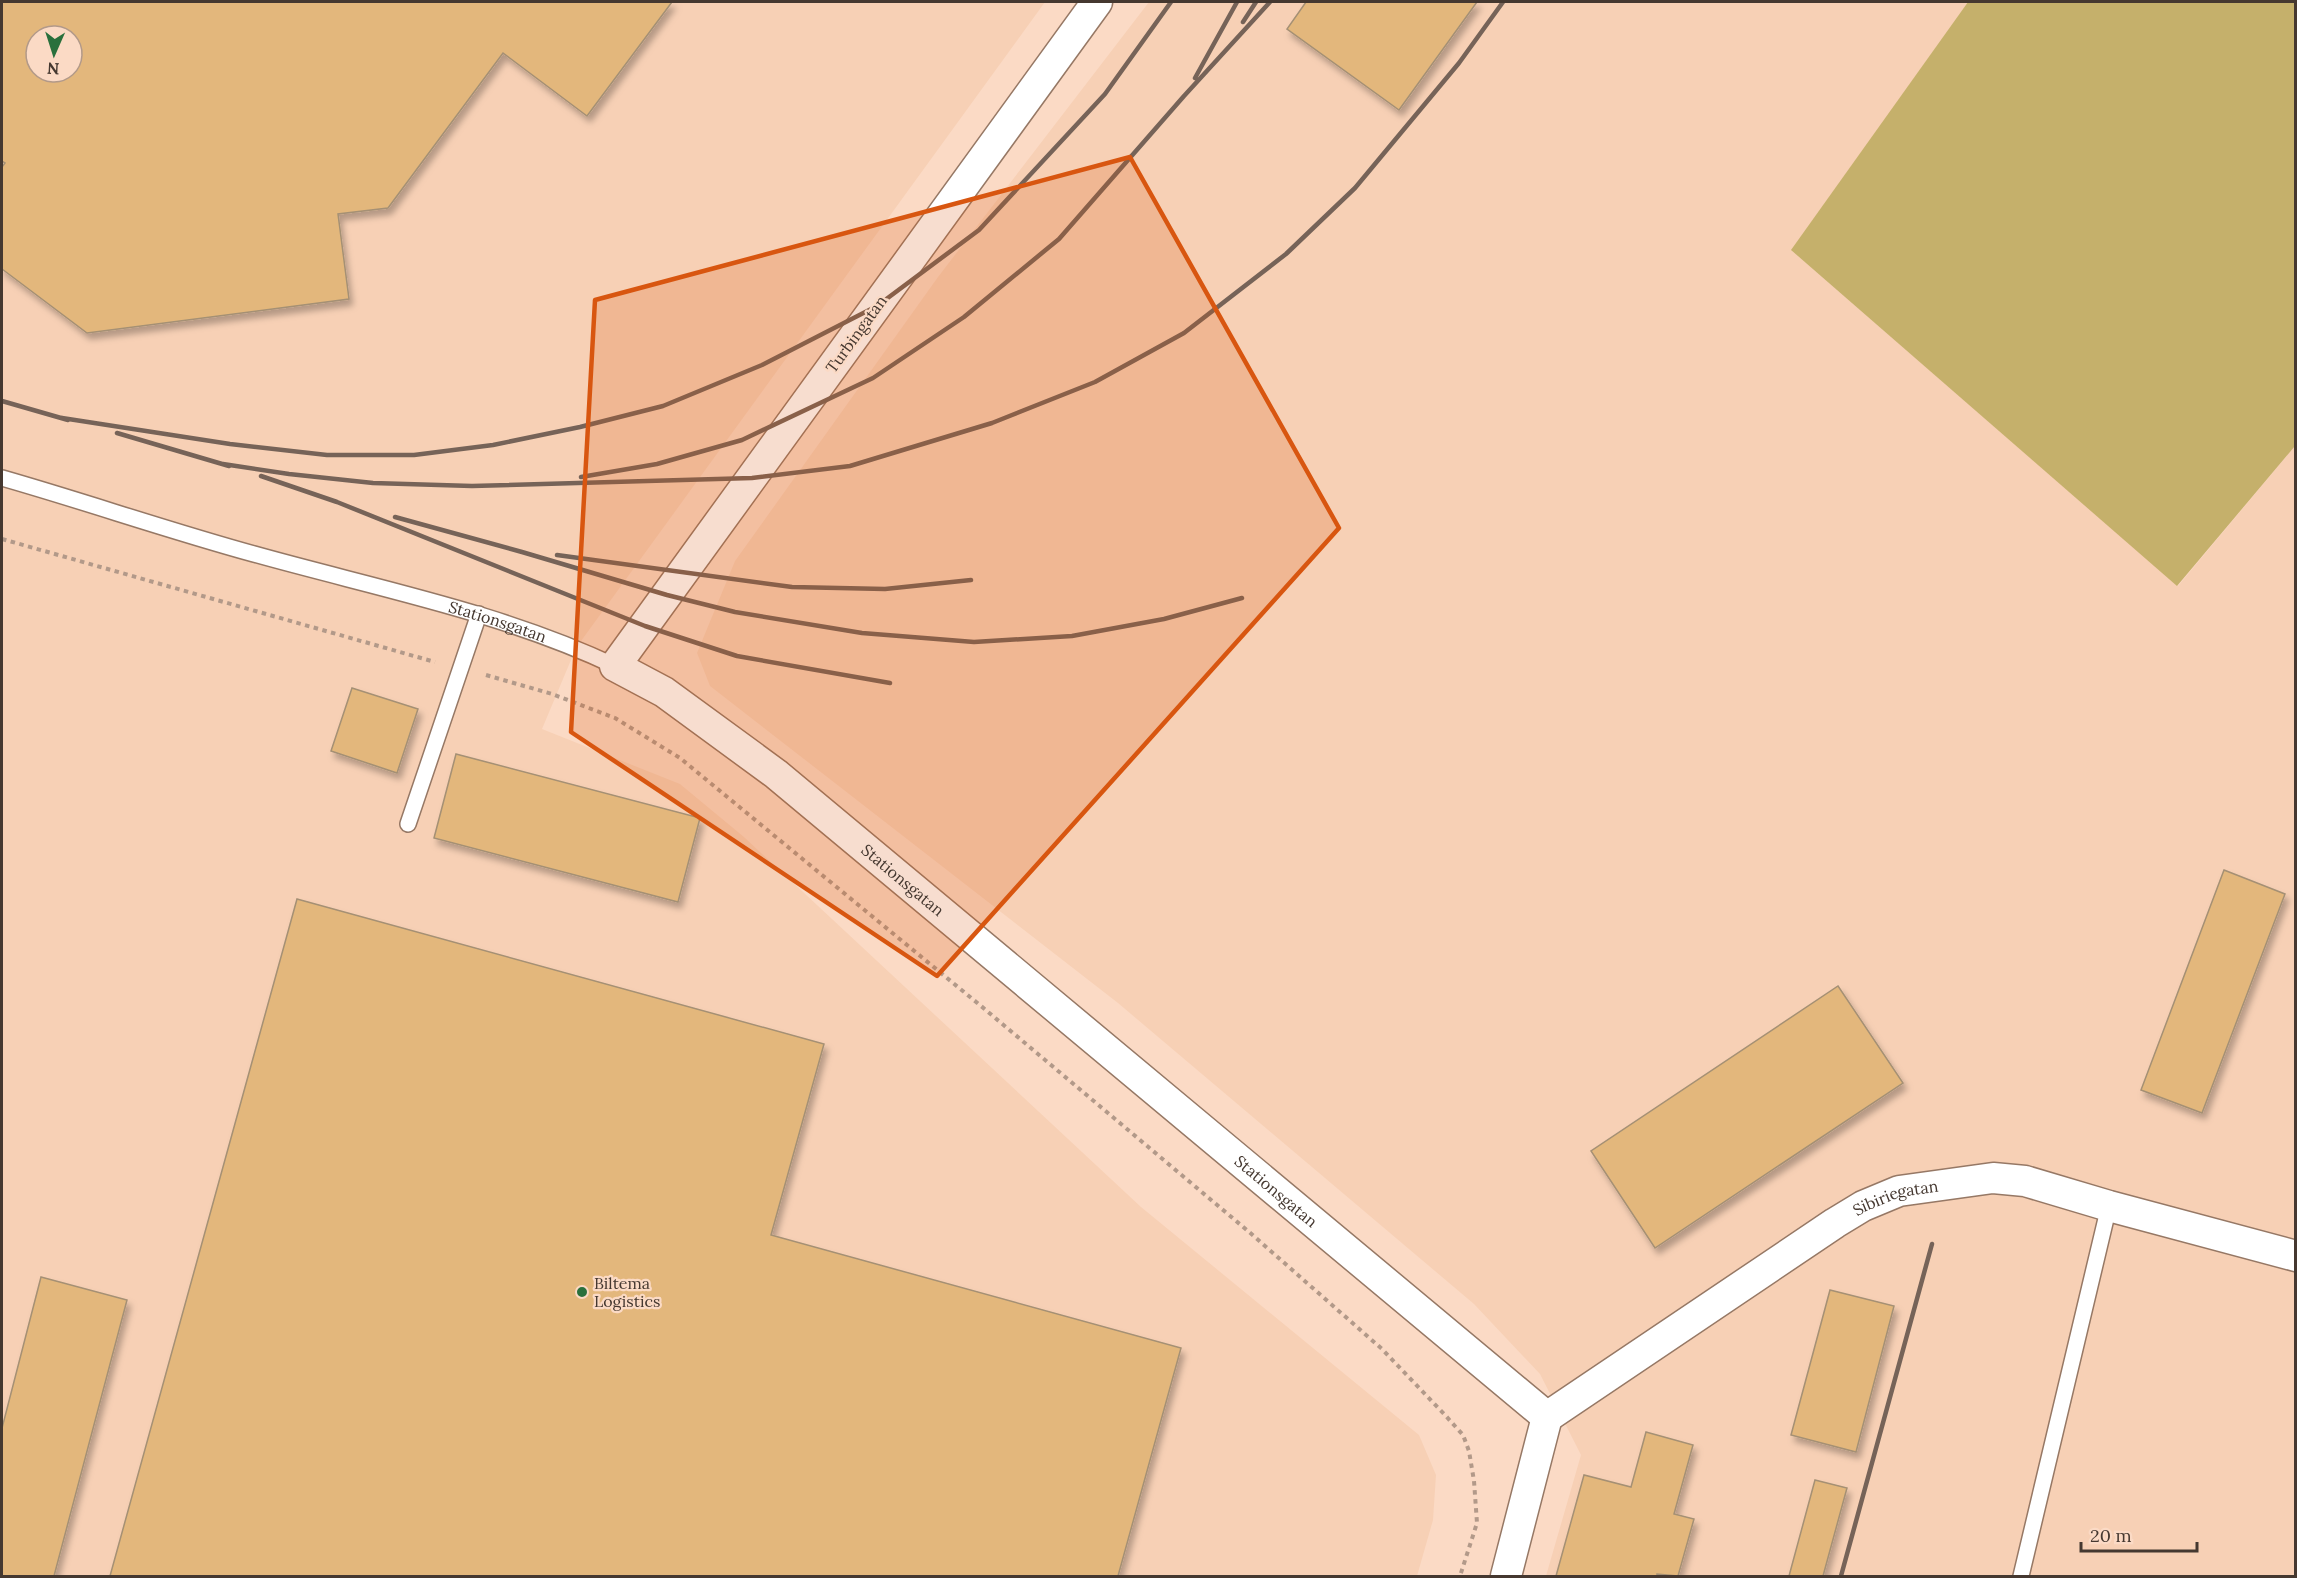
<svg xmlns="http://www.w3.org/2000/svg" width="2297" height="1578" font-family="Lora,serif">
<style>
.built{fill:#f7d0b5;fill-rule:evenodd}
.water{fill:#c5b06b}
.building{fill:#e3b77b;stroke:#a59074;stroke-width:1.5;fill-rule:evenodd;filter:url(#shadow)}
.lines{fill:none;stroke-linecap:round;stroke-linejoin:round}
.service-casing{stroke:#967865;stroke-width:18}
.minor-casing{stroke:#967865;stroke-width:33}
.path{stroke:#b29989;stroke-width:4;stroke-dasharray:4.5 4.5;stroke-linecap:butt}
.service{stroke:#fff;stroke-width:15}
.minor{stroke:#fff;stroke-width:30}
.rail{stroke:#766358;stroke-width:4.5}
.marked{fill:#d85610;fill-opacity:0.2;stroke:#d85610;stroke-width:4.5;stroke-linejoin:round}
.poi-dot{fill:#2a703c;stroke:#fbdac5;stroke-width:2}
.labels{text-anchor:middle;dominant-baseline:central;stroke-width:4.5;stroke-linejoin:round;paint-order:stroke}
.street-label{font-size:16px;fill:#453830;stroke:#fbdac5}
.poi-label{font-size:16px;fill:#453830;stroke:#fbdac5;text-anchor:start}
</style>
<defs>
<filter id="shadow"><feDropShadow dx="3.5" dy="6" stdDeviation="3" flood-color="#0004"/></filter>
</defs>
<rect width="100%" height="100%" fill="#fbdac5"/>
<path class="built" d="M 2,2 L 1045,2 L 576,648 L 542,729 L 680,784 L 744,837 L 1141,1207 L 1419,1435 L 1436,1475 L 1433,1520 L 1417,1576 L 2,1576 ZM 36,36 L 72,36 L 72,72 L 36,72 Z
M 1149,2 L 1968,2 L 1792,251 L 2178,586 L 2295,446 L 2295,1576 L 1546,1576 L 1581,1455 L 1540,1374 L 1474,1304 L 1118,1003 L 710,686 L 697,653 L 735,561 L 938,277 Z"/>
<path class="water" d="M 1968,2 L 2295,2 L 2295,446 L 2177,586 L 1791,250 Z"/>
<path class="building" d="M 2,2 L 672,2 L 587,116 L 503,53 L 388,208 L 338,214 L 349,299 L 87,333 L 2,269 L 2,167 L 5,163 L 2,161 ZM 36,36 L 72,36 L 72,72 L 36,72 Z
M 1306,2 L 1477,2 L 1399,110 L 1287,29 Z
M 352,688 L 418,709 L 397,773 L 331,751 Z
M 456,754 L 700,818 L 678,902 L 434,838 Z
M 2224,870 L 2285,894 L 2202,1113 L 2141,1090 Z
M 297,899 L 824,1044 L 771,1235 L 1181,1348 L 1118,1576 L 110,1576 Z
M 1838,986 L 1903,1083 L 1655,1248 L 1591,1151 Z
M 41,1277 L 127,1300 L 54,1576 L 2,1576 L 2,1428 Z
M 1830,1290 L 1894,1306 L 1856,1452 L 1791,1435 Z
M 1646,1432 L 1693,1445 L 1674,1514 L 1694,1519 L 1678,1576 L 1657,1574 L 1657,1576 L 1556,1576 L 1584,1475 L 1631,1487 Z
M 1815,1480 L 1847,1488 L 1823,1576 L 1789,1576 Z"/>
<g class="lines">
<g class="service-casing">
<g id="service">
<path id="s1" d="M 2,478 C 86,502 170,531 254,554 C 375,588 501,612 615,666"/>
<path d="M 408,824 L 479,614"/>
<path d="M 2021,1576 L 2109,1206"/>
</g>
</g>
<g class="minor-casing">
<g id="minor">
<path id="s2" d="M 1097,2 L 615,666 L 664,692 L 776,774 L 1547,1417"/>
<path id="s3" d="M 1547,1417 L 1835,1223 L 1863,1206 L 1899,1191 L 1993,1178 L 2025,1181 L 2109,1206 L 2296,1256"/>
<path d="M 1506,1576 L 1547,1417"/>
</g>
</g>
<path class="path" d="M 2,539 L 435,662
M 486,675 L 552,694 L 615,718 L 680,758 L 981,1006 L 1248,1231 L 1382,1349 L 1445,1415 L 1463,1435 L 1469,1451 L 1474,1481 L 1477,1523 L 1460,1576"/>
<use href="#service" class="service"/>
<use href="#minor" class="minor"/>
<path class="rail" d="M 1243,22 L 1256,2
M 1195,78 L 1237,2
M 2,401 L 68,420
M 62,418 L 230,444 L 327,455 L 414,455 L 493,445 L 580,427 L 663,406 L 762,365 L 877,306 L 979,230 L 1105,94 L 1171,2
M 117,433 L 229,466
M 223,464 L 289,474 L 373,483 L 472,486 L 752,478 L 850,466 L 992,423 L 1095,382 L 1184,333 L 1286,254 L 1355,188 L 1459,63 L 1503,2
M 261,476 L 337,502 L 645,626 L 737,656 L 890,683
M 581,477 L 657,464 L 742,440 L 873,378 L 964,317 L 1059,239 L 1184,96 L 1270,2
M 395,517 L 522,552 L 667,595 L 735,612 L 862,633 L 974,642 L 1072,636 L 1164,619 L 1242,598
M 557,555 L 792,587 L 885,589 L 971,580
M 1841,1576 L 1932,1244"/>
</g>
<path class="marked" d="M 1130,157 L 1339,528 L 937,976 L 571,732 L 595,300 Z"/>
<circle class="poi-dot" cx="582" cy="1292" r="6"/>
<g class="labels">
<g class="street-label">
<text transform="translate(856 334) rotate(-54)">Turbingatan</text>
<text stroke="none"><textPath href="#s1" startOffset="516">Stationsgatan</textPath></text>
<text stroke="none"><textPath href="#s2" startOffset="1180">Stationsgatan</textPath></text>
<text stroke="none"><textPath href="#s2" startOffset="1666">Stationsgatan</textPath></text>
<text stroke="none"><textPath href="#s3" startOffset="414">Sibiriegatan</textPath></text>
</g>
<g class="poi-label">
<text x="594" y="1283">Biltema<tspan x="594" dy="18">Logistics</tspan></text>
</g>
</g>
<rect width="2297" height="1578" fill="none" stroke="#453830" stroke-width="6"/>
<g transform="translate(54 54) rotate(183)"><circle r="28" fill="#fbdac5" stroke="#b29989" stroke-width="1.5"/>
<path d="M0-4.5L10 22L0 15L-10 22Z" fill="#2a703c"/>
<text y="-9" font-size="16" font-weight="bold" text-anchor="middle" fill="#453830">N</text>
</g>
<path d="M2081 1542v9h116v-9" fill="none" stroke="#453830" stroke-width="3"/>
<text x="2090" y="1542" font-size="18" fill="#453830" stroke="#fbdac5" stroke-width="4.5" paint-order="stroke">20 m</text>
</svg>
